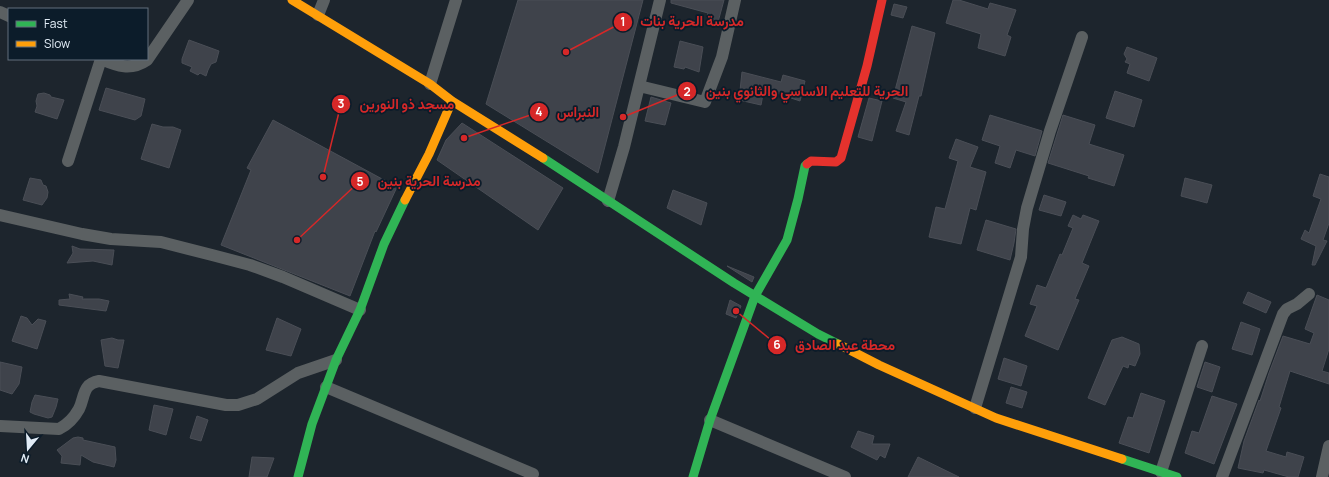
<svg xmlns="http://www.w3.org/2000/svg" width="1329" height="477" font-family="Manrope,Vazirmatn,sans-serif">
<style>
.building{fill:#3f434b;stroke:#4a4e56}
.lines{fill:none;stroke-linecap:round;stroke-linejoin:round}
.street{stroke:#5b6062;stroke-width:12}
.fast{stroke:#30b455;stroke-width:9}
.slow{stroke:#ff9f0a;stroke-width:9}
.jam{stroke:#e5322d;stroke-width:9}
.leader{fill:none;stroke:#d62828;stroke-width:1.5}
.callout-dot{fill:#d62828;stroke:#0c1c2a;stroke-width:1.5}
.mark-label{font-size:12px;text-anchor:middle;font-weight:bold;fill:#fff}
.callout-label{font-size:14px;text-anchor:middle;font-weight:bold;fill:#d62828;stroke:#0c1c2a;stroke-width:3.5;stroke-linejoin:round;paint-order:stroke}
</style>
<rect width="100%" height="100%" fill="#1d252d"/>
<path class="building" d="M 518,0 L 643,0 L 598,173 L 486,104 Z
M 671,0 L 724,0 L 718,22 L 707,18 L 708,13 L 671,3 Z
M 953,0 L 959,0 L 988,9 L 990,3 L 1016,10 L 1007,35 L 1011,37 L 1005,56 L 978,48 L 981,34 L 946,23 Z
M 894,4 L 907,7 L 903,18 L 891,15 Z
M 912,26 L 935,33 L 921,96 L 919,96 L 909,135 L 896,131 L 906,102 L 893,98 Z
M 189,40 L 219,51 L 216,62 L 211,64 L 208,70 L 206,76 L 200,73 L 198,75 L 190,71 L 192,67 L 182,63 L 182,59 Z
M 680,41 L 703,47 L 699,72 L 685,67 L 684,69 L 674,67 Z
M 1127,47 L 1157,58 L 1149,81 L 1127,73 L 1130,64 L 1125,62 L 1127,59 L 1124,54 Z
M 742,72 L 781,82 L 783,75 L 805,81 L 800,101 L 764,89 L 761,105 L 739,100 Z
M 106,88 L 145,99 L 141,116 L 135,120 L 99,110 Z
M 1115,91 L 1142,100 L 1134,127 L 1106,118 Z
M 44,93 L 50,95 L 51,97 L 64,100 L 57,119 L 35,112 L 37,106 L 36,101 L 38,94 Z
M 651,97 L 671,103 L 665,125 L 645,121 Z
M 869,98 L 882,101 L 872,141 L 858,137 Z
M 990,115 L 1042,131 L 1035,156 L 1016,150 L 1010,168 L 995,163 L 1000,146 L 982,140 Z
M 1063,115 L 1095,125 L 1089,144 L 1124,155 L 1114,186 L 1088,178 L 1089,176 L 1048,163 Z
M 273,120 L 397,187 L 376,232 L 375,231 L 350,296 L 221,245 L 251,170 L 247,168 Z
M 462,123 L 563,188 L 538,230 L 437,160 L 446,140 Z
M 152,124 L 163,127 L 173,127 L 181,130 L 169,168 L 141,159 Z
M 956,139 L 978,147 L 970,167 L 986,172 L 976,210 L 970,208 L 961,244 L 929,237 L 936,207 L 945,209 L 958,161 L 949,158 Z
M 1320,174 L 1329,177 L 1329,223 L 1323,240 L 1327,241 L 1315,265 L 1312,265 L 1316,246 L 1301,239 L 1305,230 L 1309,233 L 1321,199 L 1313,196 Z
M 30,178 L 41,180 L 43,185 L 46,186 L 48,192 L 47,198 L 42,205 L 23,200 Z
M 1185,178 L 1212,185 L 1207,203 L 1181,196 Z
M 673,190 L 707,203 L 701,225 L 667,208 Z
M 1044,195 L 1066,202 L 1061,216 L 1039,210 Z
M 1073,215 L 1081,219 L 1083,215 L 1099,221 L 1082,263 L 1089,266 L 1075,299 L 1079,300 L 1058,350 L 1025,336 L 1037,306 L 1030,304 L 1037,285 L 1046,288 L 1060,254 L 1062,255 L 1073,228 L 1068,226 Z
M 986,220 L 1016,229 L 1014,243 L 1010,260 L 977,250 Z
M 72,246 L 80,249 L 114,250 L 112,265 L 93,261 L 67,263 L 73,253 Z
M 727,266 L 754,277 L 752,282 Z
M 1248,292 L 1271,302 L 1266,313 L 1243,303 Z
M 69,294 L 83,297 L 82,299 L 99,299 L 109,301 L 106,311 L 59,305 L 59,300 L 70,299 Z
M 1317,295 L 1329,300 L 1329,349 L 1322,371 L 1329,373 L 1329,384 L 1290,371 L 1279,407 L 1281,408 L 1266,451 L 1286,457 L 1287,452 L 1304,457 L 1298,477 L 1289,477 L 1264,470 L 1263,473 L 1238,468 L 1244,441 L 1259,400 L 1260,401 L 1269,373 L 1283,336 L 1310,344 L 1314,333 L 1305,329 Z
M 730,300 L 741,306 L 736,318 L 726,314 Z
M 21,316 L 27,318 L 32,325 L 38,319 L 46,321 L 37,349 L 12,341 Z
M 277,318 L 301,329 L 291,356 L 266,350 Z
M 1241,322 L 1260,329 L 1252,355 L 1232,349 Z
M 1122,337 L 1139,344 L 1140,354 L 1135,366 L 1129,364 L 1128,368 L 1123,366 L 1105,405 L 1088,398 L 1112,340 Z
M 112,338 L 118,340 L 124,340 L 118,368 L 105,366 L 101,340 Z
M 1004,358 L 1027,366 L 1021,386 L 998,379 Z
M 0,362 L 22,367 L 19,384 L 12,394 L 0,390 Z
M 1205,362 L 1220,367 L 1212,392 L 1197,387 Z
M 1011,387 L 1027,392 L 1022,408 L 1006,403 Z
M 1141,393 L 1165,401 L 1149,453 L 1119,443 L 1128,417 L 1133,418 Z
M 35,395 L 58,399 L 56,407 L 52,417 L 48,418 L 34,414 L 30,412 L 32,402 Z
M 1212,396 L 1237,404 L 1214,464 L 1185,453 L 1192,431 L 1199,433 Z
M 154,405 L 173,409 L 166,435 L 149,430 Z
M 197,416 L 208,420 L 201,441 L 190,438 Z
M 858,431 L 874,436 L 872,444 L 890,444 L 885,458 L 880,455 L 877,460 L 851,447 Z
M 78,437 L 83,438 L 83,440 L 115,447 L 116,460 L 114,467 L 93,462 L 81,455 L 80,465 L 61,463 L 62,456 L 57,450 L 73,438 Z
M 252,457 L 274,458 L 267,477 L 249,477 Z
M 918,457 L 959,477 L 908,477 Z"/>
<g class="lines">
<path class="street" d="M 0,12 L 9,16
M 318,15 L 324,0
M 101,59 C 117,66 131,71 147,60 L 188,0
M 430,84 L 456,0
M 639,86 L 705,102 L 722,57 L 735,0
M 68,161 L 101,59
M 608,201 L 624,147 L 660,0
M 0,215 L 82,234 L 111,239 L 161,242 L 212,255 L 250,265 L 283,277 L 360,310
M 326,387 L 533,474
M 975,408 L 1021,257 L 1023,229 L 1027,208 L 1050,131 L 1082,37
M 710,420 L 845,477
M 0,426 L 59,429 C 67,425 74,418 79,409 C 85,397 82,384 99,381 L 226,405 L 238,405 L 257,399 L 298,373 L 336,360
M 1161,472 L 1202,346
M 1222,477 L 1283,314 L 1287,309 L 1297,304 L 1309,294
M 1322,477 L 1329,446"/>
<path class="fast" d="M 543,158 L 734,283 L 818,334 L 838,344
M 1122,459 L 1177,477
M 298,477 L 312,424 L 336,360 L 360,310 L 384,244 L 405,200
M 693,477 L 710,420 L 755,296 L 787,240 L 798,199 L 805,166 L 807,164"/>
<path class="slow" d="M 292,0 L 430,84 L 452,101 L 543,158
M 405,200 L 429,154 L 452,101
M 838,344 L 879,365 L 996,418 L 1122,459"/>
<path class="jam" d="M 807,164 L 811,161 L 836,162 L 841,158 L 867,66 L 882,0"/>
</g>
<path class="leader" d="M566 52L623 22M623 117L687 91M323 177L341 104M464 138L539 112M297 240L360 181M736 311L777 345"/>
<g class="callout-dot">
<circle cx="566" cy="52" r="4"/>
<circle cx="623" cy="117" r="4"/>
<circle cx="323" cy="177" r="4"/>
<circle cx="464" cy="138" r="4"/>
<circle cx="297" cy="240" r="4"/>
<circle cx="736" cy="311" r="4"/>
<circle cx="623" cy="22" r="10"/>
<circle cx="687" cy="91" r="10"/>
<circle cx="341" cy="104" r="10"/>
<circle cx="539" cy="112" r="10"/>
<circle cx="360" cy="181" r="10"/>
<circle cx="777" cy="345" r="10"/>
</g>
<g class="mark-label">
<text x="623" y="26">1</text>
<text x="687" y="96">2</text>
<text x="341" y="108">3</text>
<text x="539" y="116">4</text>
<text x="360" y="186">5</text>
<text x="777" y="349">6</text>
</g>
<g class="callout-label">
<text x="692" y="26">مدرسة الحرية بنات</text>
<text x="807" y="96">الحرية للتعليم الاساسي والثانوي بنين</text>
<text x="407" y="109">مسجد ذو النورين</text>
<text x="578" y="117">النبراس</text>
<text x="429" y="186">مدرسة الحرية بنين</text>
<text x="845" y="350">محطة عبد الصادق</text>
</g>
<rect x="8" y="8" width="140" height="52" fill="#0c1c2a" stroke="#626f7c"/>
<rect x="16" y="21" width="20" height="6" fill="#30b455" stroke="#626f7c"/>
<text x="44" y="28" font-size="12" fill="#e2ecf6">Fast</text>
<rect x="16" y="41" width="20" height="6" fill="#ff9f0a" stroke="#626f7c"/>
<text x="44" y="48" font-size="12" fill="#e2ecf6">Slow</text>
<g transform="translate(28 449) rotate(198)" stroke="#0c1c2a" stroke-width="3" paint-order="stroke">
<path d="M0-3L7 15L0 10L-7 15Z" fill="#e2ecf6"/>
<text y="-6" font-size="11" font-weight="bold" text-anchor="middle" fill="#e2ecf6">N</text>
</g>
</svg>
